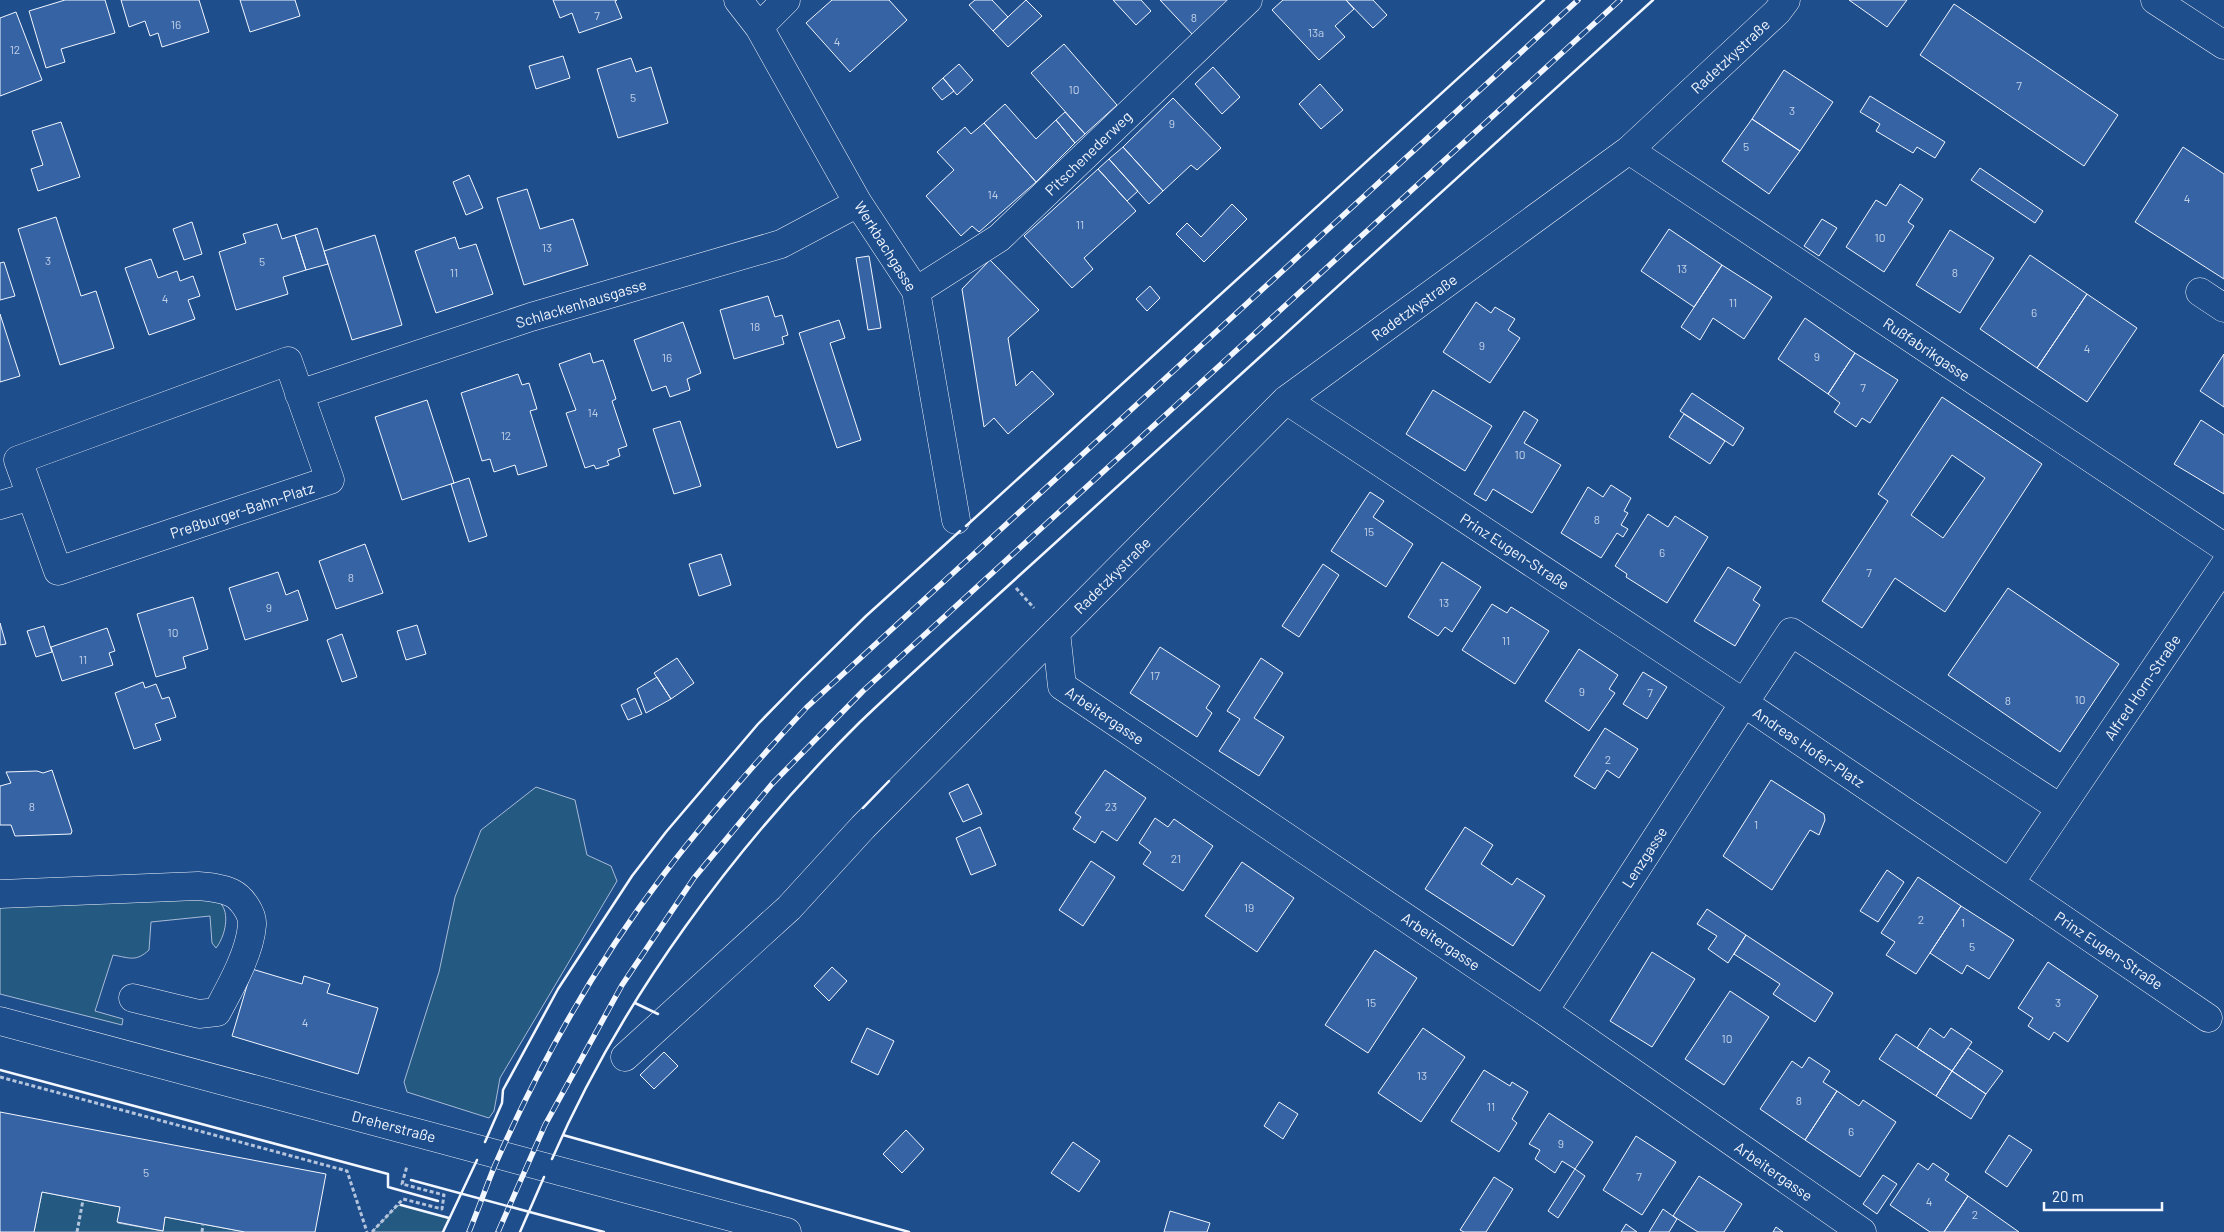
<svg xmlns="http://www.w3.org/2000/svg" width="2224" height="1232" font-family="Barlow,sans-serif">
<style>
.green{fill:#245a82;stroke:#a8bbd7}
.building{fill:#3563a3;stroke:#f2f6ff;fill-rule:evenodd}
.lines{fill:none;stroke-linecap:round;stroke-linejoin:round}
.minor-casing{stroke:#f2f6ff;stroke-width:29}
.path{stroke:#b3c4dc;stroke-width:3;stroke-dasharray:4 2.5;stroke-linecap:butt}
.minor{stroke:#1f4e8c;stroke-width:28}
.rail-casing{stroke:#f2f6ff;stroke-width:5.5}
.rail{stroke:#1f4e8c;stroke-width:4;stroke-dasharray:11;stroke-linecap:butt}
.wall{stroke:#f2f6ff;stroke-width:2.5}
.labels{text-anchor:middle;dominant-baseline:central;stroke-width:4;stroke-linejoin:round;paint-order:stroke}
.number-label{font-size:12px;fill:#c3d1e8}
.street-label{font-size:15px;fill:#f2f6ff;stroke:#1f4e8c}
</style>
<rect width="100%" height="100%" fill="#1f4e8c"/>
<path class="green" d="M 536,787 L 575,800 L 587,855 L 611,866 L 617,881 L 500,1078 L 494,1111 L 489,1118 L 407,1092 L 404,1082 L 439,972 L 455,897 L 481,830 Z
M 212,898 C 216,900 220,902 222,905 C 230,917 224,938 216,948 L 212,943 L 210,916 L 151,922 L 149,950 C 136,962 130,958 113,955 L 95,1011 L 123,1019 L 122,1025 L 0,994 L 0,905 Z
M 42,1192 L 120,1207 L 118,1223 L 163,1231 L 165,1217 L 245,1232 L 34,1232 Z
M 401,1205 L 449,1218 L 443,1232 L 372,1232 L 397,1206 Z"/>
<path class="building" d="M 65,0 L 105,0 L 115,33 L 61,49 L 65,62 L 46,68 L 29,11 Z
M 121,0 L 199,0 L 209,32 L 162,47 L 158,33 L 150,36 L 145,21 L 129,27 Z
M 240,0 L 295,0 L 300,16 L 250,32 Z
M 553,0 L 617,0 L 615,1 L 622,18 L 579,33 L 572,13 L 560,18 Z
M 832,0 L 889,0 L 907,20 L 850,72 L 806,23 Z
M 975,0 L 992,0 L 1008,17 L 993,31 L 969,5 Z
M 1026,0 L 1042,16 L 1008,47 L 993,31 Z
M 1113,0 L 1141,0 L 1151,11 L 1136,25 Z
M 1160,0 L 1229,0 L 1193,35 Z
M 1283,0 L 1346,0 L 1354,9 L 1335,26 L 1345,37 L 1319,60 L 1272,10 Z
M 1346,0 L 1373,0 L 1387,15 L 1373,28 Z
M 1849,0 L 1907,0 L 1887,27 Z
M 1954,4 L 2118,115 L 2084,166 L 1920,55 Z
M 16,12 L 42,80 L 0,96 L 0,18 Z
M 1064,44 L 1117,105 L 1085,134 L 1031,73 Z
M 563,56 L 570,78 L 536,89 L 529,66 Z
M 631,58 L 636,72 L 651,67 L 668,123 L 618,138 L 597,69 Z
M 959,64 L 973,80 L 957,95 L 943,78 Z
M 1213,67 L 1240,97 L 1222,114 L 1195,84 Z
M 1784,70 L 1833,102 L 1800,151 L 1752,119 Z
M 943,78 L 954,91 L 942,100 L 932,88 Z
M 1320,84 L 1343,110 L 1321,129 L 1299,104 Z
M 1870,96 L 1945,142 L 1935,158 L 1917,147 L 1913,153 L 1876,131 L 1880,124 L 1860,112 Z
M 1173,98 L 1221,148 L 1197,170 L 1191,165 L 1163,191 L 1123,147 Z
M 1005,104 L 1036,139 L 1056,120 L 1075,143 L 1036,182 L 984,123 Z
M 1065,112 L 1085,134 L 1075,143 L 1056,120 Z
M 1752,119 L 1800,151 L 1769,194 L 1722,161 Z
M 61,122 L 80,177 L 38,191 L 31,169 L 43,165 L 32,131 Z
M 984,123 L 1036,182 L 979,232 L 972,226 L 961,236 L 926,196 L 954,170 L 937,152 L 965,127 L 971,134 Z
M 1123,147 L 1163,191 L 1149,204 L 1109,159 Z
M 2183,147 L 2224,174 L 2224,279 L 2135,222 Z
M 1109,159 L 1138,191 L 1127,201 L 1098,169 Z
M 1980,168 L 2043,211 L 2035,223 L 1971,180 Z
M 1098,169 L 1136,211 L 1084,258 L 1093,269 L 1072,288 L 1024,236 Z
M 469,175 L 483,208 L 466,215 L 453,182 Z
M 1900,184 L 1923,199 L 1908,222 L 1914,226 L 1884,272 L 1846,247 L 1876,200 L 1886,206 Z
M 527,189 L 540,229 L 573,219 L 588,265 L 524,285 L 497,198 Z
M 1232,204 L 1247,219 L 1204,262 L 1176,234 L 1187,223 L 1201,237 Z
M 56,217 L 81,296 L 96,291 L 114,348 L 60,365 L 18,229 Z
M 1822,219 L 1837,228 L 1819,256 L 1804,246 Z
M 192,222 L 202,254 L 184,260 L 173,229 Z
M 277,224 L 282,239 L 295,235 L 306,270 L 283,277 L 288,294 L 236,310 L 219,252 L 246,243 L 243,234 Z
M 317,228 L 328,264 L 306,270 L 295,235 Z
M 1669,229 L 1722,265 L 1694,307 L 1641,271 Z
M 1950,230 L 1994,258 L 1960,313 L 1916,285 Z
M 375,235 L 402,325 L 352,340 L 324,251 Z
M 455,237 L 459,249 L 476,244 L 493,294 L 436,313 L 415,251 Z
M 2030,255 L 2087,294 L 2037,368 L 1980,329 Z
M 869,256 L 881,328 L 868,330 L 856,258 Z
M 151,259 L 158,278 L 177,271 L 180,281 L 193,276 L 200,296 L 188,300 L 195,319 L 149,335 L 125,268 Z
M 990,260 L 1039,310 L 1008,338 L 1016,386 L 1032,371 L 1054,394 L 1008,434 L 994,418 L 984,427 L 962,289 Z
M 4,262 L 15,296 L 0,300 L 0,263 Z
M 1722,265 L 1772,297 L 1744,339 L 1713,318 L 1700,340 L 1681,327 Z
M 1150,286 L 1160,298 L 1147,311 L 1136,299 Z
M 2087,294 L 2137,328 L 2087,402 L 2037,368 Z
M 768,296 L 775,317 L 782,315 L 788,335 L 782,337 L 784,344 L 734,359 L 720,310 Z
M 1476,302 L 1491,313 L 1495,307 L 1515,319 L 1508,330 L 1520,338 L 1490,383 L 1443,352 Z
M 0,314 L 20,376 L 0,382 Z
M 1805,318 L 1855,353 L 1828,394 L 1778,359 Z
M 839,320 L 845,338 L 830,343 L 861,440 L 837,448 L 799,333 Z
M 683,322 L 701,373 L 687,379 L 690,390 L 670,397 L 666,386 L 652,391 L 634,340 Z
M 590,353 L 593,363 L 603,360 L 616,399 L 612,401 L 627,446 L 618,449 L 620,456 L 607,461 L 609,465 L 596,469 L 594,465 L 585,468 L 566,413 L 576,410 L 559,364 Z
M 1855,353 L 1898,380 L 1870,423 L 1862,418 L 1856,427 L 1834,412 L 1840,403 L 1828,394 Z
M 2224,354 L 2224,407 L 2200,391 Z
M 518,374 L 522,385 L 529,383 L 537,409 L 530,411 L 547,466 L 518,475 L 515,465 L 494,472 L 490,459 L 482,461 L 461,393 Z
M 1433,390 L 1492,426 L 1465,471 L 1406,434 Z
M 1692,393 L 1744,428 L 1733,446 L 1680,411 Z
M 1942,397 L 2042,464 L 1945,612 L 1895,578 L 1862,628 L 1822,601 L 1888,501 L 1878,494 ZM 1952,455 L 1985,478 L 1943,538 L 1911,515 Z
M 427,400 L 454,483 L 402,500 L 375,417 Z
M 1524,411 L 1538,420 L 1524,443 L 1561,465 L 1532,513 L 1493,489 L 1486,501 L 1474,494 Z
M 1684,414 L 1725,441 L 1710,464 L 1669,437 Z
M 2201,420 L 2224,435 L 2224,494 L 2174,464 Z
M 680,421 L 701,486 L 674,494 L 653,429 Z
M 469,478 L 487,536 L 469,542 L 451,484 Z
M 1611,485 L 1631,498 L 1624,511 L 1628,513 L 1621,525 L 1628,529 L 1623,537 L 1617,533 L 1601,558 L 1561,533 L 1588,487 L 1603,497 Z
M 1370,492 L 1384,501 L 1373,517 L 1413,544 L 1386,587 L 1331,551 Z
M 1648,514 L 1668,527 L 1675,516 L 1708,537 L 1667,603 L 1626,577 L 1627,574 L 1615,566 Z
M 365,544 L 383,593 L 336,609 L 319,561 Z
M 721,554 L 731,585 L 699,596 L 689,564 Z
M 1442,562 L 1481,587 L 1452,632 L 1445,627 L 1438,636 L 1408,617 Z
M 1323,564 L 1339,575 L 1299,637 L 1282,626 Z
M 1728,567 L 1761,587 L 1753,600 L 1760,605 L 1735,646 L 1694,621 Z
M 278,572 L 286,595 L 298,590 L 308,620 L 245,640 L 229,588 Z
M 2008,588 L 2119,664 L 2060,752 L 1948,675 Z
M 193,597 L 208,649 L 183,657 L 186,668 L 156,677 L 137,614 Z
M 1492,604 L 1507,613 L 1511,607 L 1549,631 L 1515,684 L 1462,650 Z
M 0,623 L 6,644 L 0,645 Z
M 417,625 L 426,654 L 406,660 L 397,631 Z
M 44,626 L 52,652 L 36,657 L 27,631 Z
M 107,628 L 115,651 L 109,653 L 113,665 L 62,681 L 51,647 Z
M 342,634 L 357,677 L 342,682 L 327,640 Z
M 1160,647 L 1220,686 L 1206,708 L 1212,713 L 1197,737 L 1130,693 Z
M 1579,649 L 1618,675 L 1609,689 L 1615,693 L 1589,731 L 1545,701 Z
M 677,658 L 694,683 L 671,699 L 654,673 Z
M 1261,658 L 1283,673 L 1254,718 L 1284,737 L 1259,776 L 1219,751 L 1240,719 L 1227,711 Z
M 1643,672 L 1667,687 L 1647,719 L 1623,704 Z
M 657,677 L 671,699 L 646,713 L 637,689 Z
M 143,682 L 145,688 L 156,684 L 162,699 L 169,697 L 176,717 L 155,724 L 161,740 L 134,749 L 115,693 Z
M 635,698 L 642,714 L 628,720 L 621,705 Z
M 1605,728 L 1638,749 L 1619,778 L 1607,770 L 1595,789 L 1574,776 Z
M 52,770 L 72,831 L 71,834 L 15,836 L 11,825 L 0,825 L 0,786 L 11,783 L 6,772 L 37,771 L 43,773 Z
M 1105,770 L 1146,798 L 1117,841 L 1102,831 L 1095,843 L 1073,829 L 1081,817 L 1075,813 Z
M 1771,780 L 1824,814 L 1825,820 L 1819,835 L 1810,830 L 1772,890 L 1723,856 Z
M 968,784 L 982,814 L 963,822 L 949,793 Z
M 1155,818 L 1168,827 L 1174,819 L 1213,846 L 1183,891 L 1143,864 L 1151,852 L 1139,843 Z
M 980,827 L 996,865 L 971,875 L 956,838 Z
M 1465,827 L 1493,845 L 1481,864 L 1512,885 L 1517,878 L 1545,896 L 1513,946 L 1425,889 Z
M 1091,861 L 1115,877 L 1083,926 L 1059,910 Z
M 1242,862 L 1294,898 L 1257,952 L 1205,916 Z
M 1887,870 L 1904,882 L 1878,922 L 1860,911 Z
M 1918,877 L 1961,906 L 1916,974 L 1886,955 L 1895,942 L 1881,933 Z
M 1961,906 L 2014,940 L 1989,979 L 1967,965 L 1962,974 L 1930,953 Z
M 1707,909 L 1746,935 L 1728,963 L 1708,949 L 1717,936 L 1697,924 Z
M 1746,935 L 1833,993 L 1815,1022 L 1773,994 L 1780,984 L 1734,954 Z
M 1375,950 L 1417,978 L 1368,1053 L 1325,1025 Z
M 1652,952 L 1695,979 L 1652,1047 L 1610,1021 Z
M 2048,962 L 2098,996 L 2068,1042 L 2054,1032 L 2049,1040 L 2028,1026 L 2033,1018 L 2018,1008 Z
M 832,967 L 847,981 L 829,1001 L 814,986 Z
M 252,969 L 302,984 L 304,976 L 330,984 L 327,993 L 378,1008 L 358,1074 L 232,1036 Z
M 1730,991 L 1769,1017 L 1724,1085 L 1685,1059 Z
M 867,1028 L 894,1041 L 878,1075 L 851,1062 Z
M 1423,1028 L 1465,1057 L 1421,1122 L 1378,1093 Z
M 1930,1028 L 1944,1038 L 1951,1028 L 1972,1042 L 1952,1071 L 1917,1048 Z
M 1896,1034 L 1952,1071 L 1936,1096 L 1879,1059 Z
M 1968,1048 L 2003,1071 L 1986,1094 L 1952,1071 Z
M 664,1052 L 678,1066 L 654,1089 L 640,1075 Z
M 1809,1057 L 1830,1071 L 1823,1082 L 1837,1091 L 1805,1140 L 1760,1109 L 1792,1061 L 1802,1068 Z
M 1484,1070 L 1510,1086 L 1512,1082 L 1528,1092 L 1512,1119 L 1517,1123 L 1499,1152 L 1451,1121 Z
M 1952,1071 L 1986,1094 L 1971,1119 L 1936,1096 Z
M 1837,1091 L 1859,1106 L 1863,1100 L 1896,1122 L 1860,1177 L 1805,1140 Z
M 1279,1102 L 1298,1114 L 1283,1139 L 1264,1126 Z
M 0,1112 L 326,1174 L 315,1232 L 245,1232 L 165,1217 L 163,1231 L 117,1222 L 120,1207 L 42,1192 L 34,1232 L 0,1232 Z
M 1549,1113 L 1593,1142 L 1575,1169 L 1562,1161 L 1555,1173 L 1535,1159 L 1540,1150 L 1529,1144 Z
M 906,1130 L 924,1149 L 902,1173 L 883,1154 Z
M 2009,1135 L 2032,1150 L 2007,1187 L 1985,1172 Z
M 1636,1136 L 1676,1162 L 1642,1215 L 1603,1190 Z
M 1073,1142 L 1100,1161 L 1079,1192 L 1051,1173 Z
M 1918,1163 L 1928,1170 L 1933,1163 L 1949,1174 L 1945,1180 L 1968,1196 L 1944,1232 L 1930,1232 L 1890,1205 Z
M 1575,1169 L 1585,1176 L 1558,1218 L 1548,1211 Z
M 1883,1175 L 1897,1184 L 1877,1214 L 1863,1204 Z
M 1699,1176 L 1742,1204 L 1724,1232 L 1698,1232 L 1673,1216 Z
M 1494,1177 L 1513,1189 L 1486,1232 L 1464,1232 L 1460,1230 Z
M 1968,1196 L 2019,1232 L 1944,1232 Z
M 1663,1209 L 1677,1219 L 1669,1232 L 1649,1232 Z
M 1170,1211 L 1210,1223 L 1207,1232 L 1164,1232 Z
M 1626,1224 L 1637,1232 L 1621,1232 Z
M 1776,1227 L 1783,1232 L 1773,1232 Z"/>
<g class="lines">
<g class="minor-casing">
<path id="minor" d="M 738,0 L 759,27 L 858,203 L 916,291 L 956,520
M 2155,0 L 2224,45
M 759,27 L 786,0
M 1629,150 L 2224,547
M 916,291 L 999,238 L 1248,0
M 2200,292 L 2224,308
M 288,361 L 330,480 L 58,571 L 18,460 Z
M 299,394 L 531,317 L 781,244 L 858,203
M 1286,400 L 1744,703 L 1544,1011
M 0,505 L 31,496
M 1056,632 L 1062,686 L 1544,1011 L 1862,1232
M 2060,808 L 1791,632 L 1744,703 L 2010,883 L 2224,566
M 2010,883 L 2208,1018
M 0,894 L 198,886 C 210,887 222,888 232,893 C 242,898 253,914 252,925 C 250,953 230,988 217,1012 L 199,1014 L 133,998
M 0,1021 L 787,1232
M 625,1057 L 789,908 L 863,827 L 1286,400 L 1629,150 L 1777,12 L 1786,0"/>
</g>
<path class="path" d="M 1016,588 L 1034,608
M 0,1077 L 347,1171 L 367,1232
M 77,1232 L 83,1200
M 202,1232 L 203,1224
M 372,1232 L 403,1199 L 442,1209 L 444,1195 L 402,1184 L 407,1166"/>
<use href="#minor" class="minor"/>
<g class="rail-casing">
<path id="rail" d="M 469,1232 C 478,1210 486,1187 495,1165 C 540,1063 597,962 664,874 C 709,815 757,761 807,707 L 1578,0
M 498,1232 L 545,1125 L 622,985 L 694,878 L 772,784 L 863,691 L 1620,0"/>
</g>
<use href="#rail" class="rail"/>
<path class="wall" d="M 966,526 L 1544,0
M 863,808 L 889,781
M 635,1003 L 658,1014
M 0,1070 L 388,1174 L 388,1187 L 438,1201
M 563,1135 L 909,1232
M 485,1142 L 502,1103 L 503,1090 L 558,989 L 632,876 L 666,832 L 758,724 L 801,680 L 866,616 L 960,531
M 552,1159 C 622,998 735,846 859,723 C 887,696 916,670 945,643 L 1653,0
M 411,1180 L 604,1232
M 401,1205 L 449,1218
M 443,1232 L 477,1160
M 520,1232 L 544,1177"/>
</g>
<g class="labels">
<g class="number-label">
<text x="597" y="15">7</text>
<text x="1194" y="17">8</text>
<text x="176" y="24">16</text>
<text x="1316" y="32">13a</text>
<text x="837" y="41">4</text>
<text x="15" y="49">12</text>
<text x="2019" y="85">7</text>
<text x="1074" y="89">10</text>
<text x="633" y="97">5</text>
<text x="1792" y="110">3</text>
<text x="1172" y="123">9</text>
<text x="1746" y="146">5</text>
<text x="993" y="194">14</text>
<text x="2187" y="198">4</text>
<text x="1080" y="224">11</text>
<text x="1880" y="237">10</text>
<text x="547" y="247">13</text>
<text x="48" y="260">3</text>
<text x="262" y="261">5</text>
<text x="1682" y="268">13</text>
<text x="454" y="272">11</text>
<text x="1955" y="272">8</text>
<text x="165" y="298">4</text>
<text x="1733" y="302">11</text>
<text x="2034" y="312">6</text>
<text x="755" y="326">18</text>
<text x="1482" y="345">9</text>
<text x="2087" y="348">4</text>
<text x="1817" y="356">9</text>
<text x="667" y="357">16</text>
<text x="1863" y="387">7</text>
<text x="593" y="412">14</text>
<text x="506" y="435">12</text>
<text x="1520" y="454">10</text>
<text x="1597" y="519">8</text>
<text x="1369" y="531">15</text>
<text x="1662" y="552">6</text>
<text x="1869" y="572">7</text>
<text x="351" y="577">8</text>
<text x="1444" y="602">13</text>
<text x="269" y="607">9</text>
<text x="173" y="632">10</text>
<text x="1506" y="640">11</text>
<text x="83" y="659">11</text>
<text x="1155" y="675">17</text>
<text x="1582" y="691">9</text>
<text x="1650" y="692">7</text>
<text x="2080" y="699">10</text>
<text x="2008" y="700">8</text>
<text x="1608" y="759">2</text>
<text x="32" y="806">8</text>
<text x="1111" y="806">23</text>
<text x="1756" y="824">1</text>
<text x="1176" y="858">21</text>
<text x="1249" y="907">19</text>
<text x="1921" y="919">2</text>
<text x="1963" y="922">1</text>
<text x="1972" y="946">5</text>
<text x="1371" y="1002">15</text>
<text x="2058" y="1002">3</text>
<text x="305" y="1022">4</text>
<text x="1727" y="1038">10</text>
<text x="1422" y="1075">13</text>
<text x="1799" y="1100">8</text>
<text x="1491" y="1106">11</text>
<text x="1851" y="1131">6</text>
<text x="1561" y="1143">9</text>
<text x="146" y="1172">5</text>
<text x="1639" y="1176">7</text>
<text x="1929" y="1201">4</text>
<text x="1975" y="1214">2</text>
</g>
<g class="street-label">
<text transform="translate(1730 56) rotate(-43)">Radetzkystraße</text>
<text transform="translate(1088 153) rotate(-44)">Pitschenederweg</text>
<text transform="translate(886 246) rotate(58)">Werkbachgasse</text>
<text transform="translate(581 303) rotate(-17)">Schlackenhausgasse</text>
<text transform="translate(1414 307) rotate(-36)">Radetzkystraße</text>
<text transform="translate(1927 349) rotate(34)">Rußfabrikgasse</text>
<text transform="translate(242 510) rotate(-18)">Preßburger-Bahn-Platz</text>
<text transform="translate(1515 551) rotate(33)">Prinz Eugen-Straße</text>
<text transform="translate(1112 575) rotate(-45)">Radetzkystraße</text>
<text transform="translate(2142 687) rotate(-56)">Alfred Horn-Straße</text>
<text transform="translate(1105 715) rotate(34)">Arbeitergasse</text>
<text transform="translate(1809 747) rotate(34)">Andreas Hofer-Platz</text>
<text transform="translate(1644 857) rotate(-57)">Lenzgasse</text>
<text transform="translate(1441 941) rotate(34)">Arbeitergasse</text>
<text transform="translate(2109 950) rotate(34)">Prinz Eugen-Straße</text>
<text transform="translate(394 1126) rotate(15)">Dreherstraße</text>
<text transform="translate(1774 1171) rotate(35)">Arbeitergasse</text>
</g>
</g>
<path d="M2044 1202v8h118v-8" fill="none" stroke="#f2f6ff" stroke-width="2.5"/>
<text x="2052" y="1202" font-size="15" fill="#f2f6ff" stroke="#1f4e8c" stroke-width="4" paint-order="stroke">20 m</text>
</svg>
